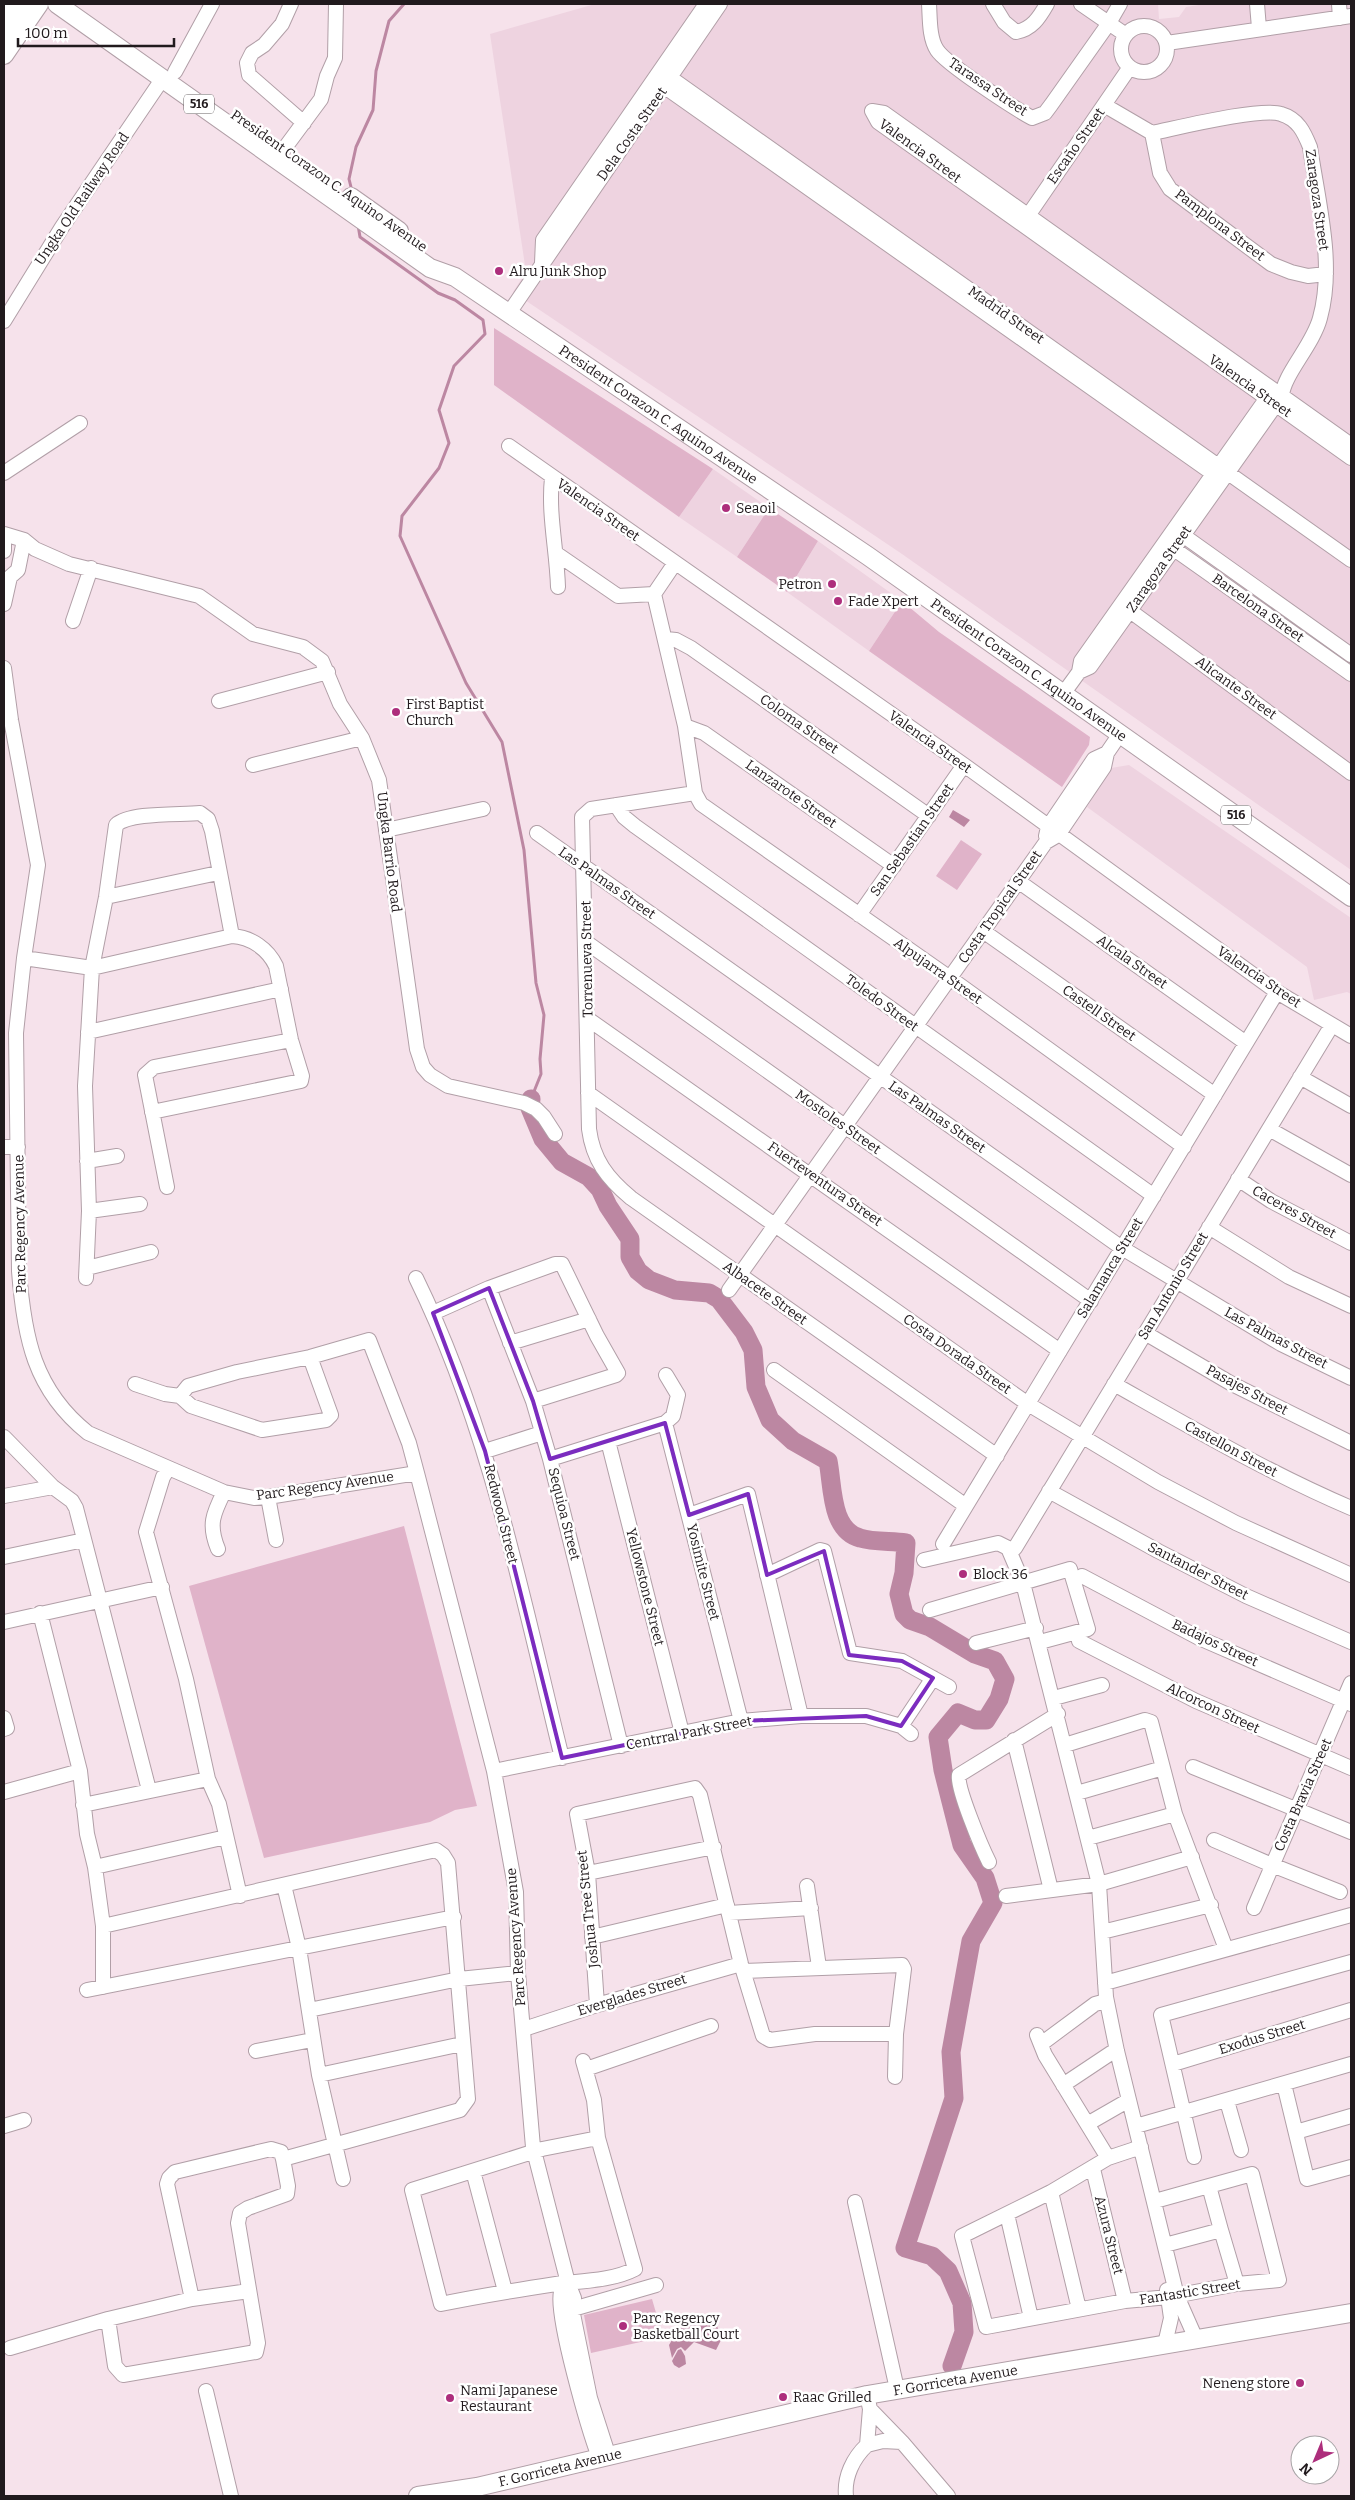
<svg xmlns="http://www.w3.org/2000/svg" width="1355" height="2500" font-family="Bitter,serif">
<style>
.built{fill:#eed3e0}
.green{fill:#e0b3c9}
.water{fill:#bc87a2}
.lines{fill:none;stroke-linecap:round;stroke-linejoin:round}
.stream{stroke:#bc87a2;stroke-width:3}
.river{stroke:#bc87a2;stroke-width:19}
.minor-casing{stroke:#b19fa7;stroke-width:16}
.major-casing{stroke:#b19fa7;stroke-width:20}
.highway-casing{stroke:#b19fa7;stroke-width:24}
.minor{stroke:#fff;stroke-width:14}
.major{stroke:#fff;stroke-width:18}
.highway{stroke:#fff;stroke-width:21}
.marked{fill:none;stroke:#7b2cbf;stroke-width:4;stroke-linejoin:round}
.poi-dot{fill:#ad2e7c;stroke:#fff;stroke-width:2}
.labels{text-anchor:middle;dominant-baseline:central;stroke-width:5;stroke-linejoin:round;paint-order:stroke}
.shield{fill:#fff;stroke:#645f61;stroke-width:1}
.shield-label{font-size:12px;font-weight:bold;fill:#211a1d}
.street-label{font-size:14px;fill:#211a1d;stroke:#fff}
.poi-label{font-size:14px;fill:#211a1d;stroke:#fff;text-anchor:start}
</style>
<rect width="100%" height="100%" fill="#f6e2eb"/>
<path class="built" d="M 595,4 L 1158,4 L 1159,19 L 1179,17 L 1186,7 L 1205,4 L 1351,4 L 1351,870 L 902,554 L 513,292 L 526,272 L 490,34 Z
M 713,469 L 769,508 L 737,557 L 679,517 Z
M 818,541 L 902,601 L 869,651 L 787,592 Z
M 1129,765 L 1351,918 L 1351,994 L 1347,992 L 1314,1000 L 1307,967 L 1087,807 L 1111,768 Z"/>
<path class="green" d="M 494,328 L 713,469 L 679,517 L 494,385 Z
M 769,508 L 818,541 L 787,592 L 737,557 Z
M 902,601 L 939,632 L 1090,737 L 1089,745 L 1062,787 L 869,651 Z
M 961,840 L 982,854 L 957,890 L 936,876 Z
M 404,1526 L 477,1806 L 455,1810 L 430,1822 L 264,1858 L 189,1586 Z
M 652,2299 L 663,2337 L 591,2353 L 584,2315 Z"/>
<path class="water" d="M 953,810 L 970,820 L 964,827 L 949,817 Z
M 708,2314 L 716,2320 L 718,2330 L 723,2336 L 716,2350 L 694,2342 L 685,2351 L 681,2347 L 677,2349 L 672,2358 L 669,2345 L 684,2320 L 697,2319 Z
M 681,2349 L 685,2356 L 686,2364 L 679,2368 L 674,2365 L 672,2361 L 678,2350 Z"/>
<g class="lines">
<path class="stream" d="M 352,191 L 349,179 L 356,147 L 373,110 L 376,71 L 389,21 L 404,4
M 358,225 L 360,237 L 438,293 L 455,300 L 483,320 L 485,334 L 454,366 L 439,410 L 449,443 L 439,468 L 402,516 L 400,536 L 466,683 L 502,742 L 524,850 L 536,983 L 544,1015 L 540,1059 L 541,1074 L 531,1099"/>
<path class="river" d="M 531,1099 L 530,1108 L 543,1139 L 562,1162 L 589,1177 L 600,1189 L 608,1206 L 630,1239 L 630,1257 L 638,1271 L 649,1280 L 675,1290 L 709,1293 L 719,1299 L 744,1332 L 753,1350 L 756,1387 L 770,1420 L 793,1441 L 828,1461 C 833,1485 830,1530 860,1538 C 873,1542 891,1541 906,1543 L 904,1573 L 899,1594 L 904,1614 L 910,1620 L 930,1627 L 975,1654 L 995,1661 L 1005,1679 L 999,1699 L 986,1720 L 975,1720 L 958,1713 L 938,1737 L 943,1770 L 962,1845 L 985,1878 L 993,1903 L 971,1941 L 951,2052 L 954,2098 L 905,2248 L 932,2256 L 948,2271 L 962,2303 L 964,2332 L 952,2366"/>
<g class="minor-casing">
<path id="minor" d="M 291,4 L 282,24 L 264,45 L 252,53 L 247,63 L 249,75 L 304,123
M 929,4 C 930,18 929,38 937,50 C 946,64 1014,108 1032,118 L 1045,113 L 1051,105 L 1109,23 L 1120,4
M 993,4 L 1004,22 L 1016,32 C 1032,29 1039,18 1047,4
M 1081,4 L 1126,35
M 1257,4 L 1259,28
M 1339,4 L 1340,18
M1121 49a23 23 0 1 1 46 0a23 23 0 1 1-46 0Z
M 1167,43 L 1351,16
M 661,71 L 1351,560
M 175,72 L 212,4
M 655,80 L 1222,480
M 872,111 L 878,122 L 1351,458
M 872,111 L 884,113 L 1351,445
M 1152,133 L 1160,173 L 1170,189 L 1271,264 L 1291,272 L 1308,276 L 1326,274
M 284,149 L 321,99 L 327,76 L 335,58 L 336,4
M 1023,223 L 1130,67
M 542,263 L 543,240 L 706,4
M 509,313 L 720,4
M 4,321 L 62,227 L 163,78
M 509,446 L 964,765 L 1277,992 L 1351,1036
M 4,473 L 80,423
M 552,478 C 548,514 557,551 558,587
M 1177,531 L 1351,655
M 4,534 L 24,540 L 35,549 L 69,564 L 199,596 L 253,634 L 303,647 L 322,661 L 340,704 L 362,738 L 379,780 L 417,1049 L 423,1067 L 430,1075 L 448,1086 L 524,1103 L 536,1109 L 544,1117 L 555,1134
M 4,542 L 4,551
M 1167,544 L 1351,674
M 557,554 L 618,596 L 654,594
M 10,577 L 18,570 L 24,540
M 654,594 L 685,726 L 695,793 L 701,804 L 950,978 L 1184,1147
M 654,594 L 675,563
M 4,604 L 10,577
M 1122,605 L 1351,773
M 73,621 L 91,568
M 666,639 L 676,640 L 691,648 L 929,816
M 4,668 L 11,720 L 38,865 L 24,958 L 16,1033 L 19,1271 C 24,1337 34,1390 88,1433 L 224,1492 L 254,1498 L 268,1497 L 417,1473 L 494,1771 L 516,1892 L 518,1973 L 533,2147 L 568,2283 L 574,2298 L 572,2309 L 590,2398 L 608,2454
M 1079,672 L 1090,667 L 1282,396 C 1283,375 1313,345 1320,318 C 1335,264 1318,202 1310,147 C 1304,132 1298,119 1281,114 C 1261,107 1177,128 1152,133 L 1104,105
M 1063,694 L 1079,672 L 1081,661 L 1271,392
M 219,701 L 328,672
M 685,726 L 704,733 L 894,866
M 253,765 L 362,738
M 695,793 L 591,809 L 582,817 L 589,1129 C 593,1160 607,1178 631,1198 L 997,1456
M 616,805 L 624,817 L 635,826 L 1154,1196
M 386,830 L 483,809
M 537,833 L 1122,1248 L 1281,1344 L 1351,1378
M 1046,836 L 1048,827 L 1094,759 L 1107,753
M 1018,881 L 1246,1043
M 106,897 L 218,873
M 859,915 L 964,765
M 983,931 L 1215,1095
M 586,942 L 1091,1301
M 24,958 L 92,968 L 232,936 C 251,937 268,949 276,966 L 291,1040 L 302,1076 L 301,1081 L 152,1112
M 588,1019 L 1060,1351
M 88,1032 L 281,989
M 1300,1077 L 1351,1106
M 588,1093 L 1028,1404 L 1158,1482 L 1236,1523 L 1351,1575
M 1269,1129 L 1351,1175
M 4,1147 L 18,1147
M 87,1161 L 117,1156
M 1238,1179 L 1271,1201 L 1351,1243
M 167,1187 L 145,1075 L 154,1067 L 291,1040
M 89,1211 L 140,1204
M 1209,1227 L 1289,1277 L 1351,1306
M 87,1268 L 151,1252
M 86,1278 L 89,1211 L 85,1086 L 92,968 L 106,897 L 116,825 C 130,812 180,815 200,813 L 208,819 L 212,831 L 232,936
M 416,1278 C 490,1429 522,1596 562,1758
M 489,1288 L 533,1401 L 550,1459 L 621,1746
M 729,1290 L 1046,842 L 1058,835 L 1104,767 L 1107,753 L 1120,734
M 433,1313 L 489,1288 L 555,1264 L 562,1264 L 597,1336 L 618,1373 L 616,1375 L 533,1401
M 1145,1333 L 1232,1384 L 1351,1443
M 510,1343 L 589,1319
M 774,1370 L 966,1506
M 135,1384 L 165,1394 L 180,1396 L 191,1406 L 262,1430 L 326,1420 L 331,1415 L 310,1357
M 1114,1384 C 1192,1428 1269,1473 1351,1508
M 180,1396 L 188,1386 L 237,1372 L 310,1357 L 369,1340 L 409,1443 L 417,1473
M 665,1423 L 741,1721
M 4,1437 L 53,1487 L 72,1501 L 76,1508 L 149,1790
M 608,1441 L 682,1733
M 485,1451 L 542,1433
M 550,1459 L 665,1423 L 673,1416 L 678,1395 L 666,1375
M 168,1469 L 163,1477 L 146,1532 L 186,1679 L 208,1779 L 219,1804 L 240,1896
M 1049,1491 L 1158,1551 L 1246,1596 L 1351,1642
M 4,1496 L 53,1487
M 268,1497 L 276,1540
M 689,1515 L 748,1494 L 801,1716
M 943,1544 L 1277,992
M 1015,1548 L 1332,1025
M 218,1549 C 208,1525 213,1514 224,1492
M 4,1557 L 84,1540
M 924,1560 L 998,1543 L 1008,1548 L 1023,1583 L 1099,1884 L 1106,1997 L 1117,2051 L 1177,2296 L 1196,2339
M 767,1575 L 820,1550 L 824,1551 L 850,1653 L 902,1661 L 949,1687
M 1082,1576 L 1199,1638 L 1351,1704
M 930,1610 L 1070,1569 L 1088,1629 L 1040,1642
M 40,1613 L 80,1771 L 87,1834 L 95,1867 L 103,1926 L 103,1987
M 4,1622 L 162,1587
M 1079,1641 L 1196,1701 L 1351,1768
M 976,1643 L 1036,1628
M 1054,1698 L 1102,1685
M 4,1718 L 7,1728 L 4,1729
M 901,1726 L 933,1678
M 1014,1740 L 1051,1890
M 1065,1745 L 1145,1720 L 1151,1722 L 1175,1814 L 1226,1949
M 1193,1767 L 1351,1832
M 494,1771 L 741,1721 L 801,1716 L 866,1716 L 901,1726 L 911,1734
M 4,1792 L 80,1771
M 1077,1793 L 1163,1768
M 83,1805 L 208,1779
M 1088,1838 L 1175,1814
M 1214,1840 L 1272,1865 L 1340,1892
M 989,1862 C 982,1848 956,1787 959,1775 L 1058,1714
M 95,1867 L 226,1837
M 588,1873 L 714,1847
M 284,1885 L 299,1948 L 319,2075 L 343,2179
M 807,1886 L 819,1967
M 1006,1896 L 1099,1884 L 1192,1857
M 1254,1908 L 1351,1683
M 729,1913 L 811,1908
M 1102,1932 L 1211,1905
M 592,1937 L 727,1905
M 744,1971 L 902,1965 L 904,1969 L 896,2034 L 895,2077
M 1105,1983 L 1351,1915
M 87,1990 L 454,1917
M 597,2005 L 588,1873 L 577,1814 L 695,1788 L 700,1795 L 741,1964 L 763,2036 L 770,2040 L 815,2034 L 896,2034
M 309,2010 L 459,1979 L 518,1973
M 524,2029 L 597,2005 L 741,1964
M 1037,2035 L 1045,2055 L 1108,2158
M 1041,2044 L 1095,2004 L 1106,2001
M 256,2051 L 312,2040
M 583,2061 L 594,2100 L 598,2138 L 635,2269 C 612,2281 581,2281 556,2284 C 517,2290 479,2296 441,2304 L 412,2190 L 542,2149 L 598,2138
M 1173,2064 L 1351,2010
M 586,2069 L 711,2026
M 319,2075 L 462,2044
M 1284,2084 L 1307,2179 L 1351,2167
M 1063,2085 L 1111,2053
M 1227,2101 L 1241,2150
M 1089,2123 L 1129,2100
M 4,2126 L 24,2120
M 1136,2126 L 1351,2064
M 1296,2132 L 1351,2116
M 1141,2147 L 1108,2158 L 1051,2192 L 962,2236 L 986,2327 L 1125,2301 L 1169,2297 L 1237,2284 L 1279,2280 L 1252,2174 L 1155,2201
M 1194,2157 L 1161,2015 L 1351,1962
M 1093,2169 L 1125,2301
M 473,2171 L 505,2291
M 1209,2186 L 1221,2230
M 1051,2192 L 1079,2309
M 855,2202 L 897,2389
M 1007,2214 L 1031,2318
M 1165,2245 L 1221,2230 L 1237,2284
M 568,2283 C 565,2285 562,2289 561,2292 C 555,2314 589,2431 599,2457
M 192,2299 L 249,2291
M 566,2311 L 656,2285
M 108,2319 L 115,2366 L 123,2375 L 256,2352 L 258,2343 L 238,2223 L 240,2213 L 248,2208 L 287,2194 L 288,2186 L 283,2159
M 1165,2344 L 1171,2318 L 1167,2290
M 10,2348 L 108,2319 L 192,2299 L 167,2184 L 169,2178 L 175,2172 L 271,2149 L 281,2152 L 283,2159 L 460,2110 L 468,2099 L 448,1863 L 443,1855 L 436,1850 L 103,1926
M 206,2391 L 231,2496
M 870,2409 L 902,2442
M 867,2445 L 883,2441 L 902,2442 L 948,2496
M 846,2496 C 844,2477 853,2458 867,2445 L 870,2409 L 867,2395"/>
</g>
<g class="major-casing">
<g id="major">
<path id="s1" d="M 57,4 L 430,268 L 455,277 L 868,556 L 1351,897"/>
<path d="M 4,9 L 7,4"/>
<path d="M 4,55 L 39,4"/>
<path d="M 351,197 L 399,231"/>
<path id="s2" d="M 418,2496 L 477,2487 L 867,2395 L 1351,2313"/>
</g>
</g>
<g class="highway-casing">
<path id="highway" d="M 4,30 L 22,4"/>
</g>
<use href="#minor" class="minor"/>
<use href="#major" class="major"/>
<use href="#highway" class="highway"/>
</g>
<path class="marked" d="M 489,1288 L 533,1401 L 550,1459 L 665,1423 L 689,1515 L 748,1494 L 767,1575 L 824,1551 L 849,1655 L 902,1661 L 933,1678 L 901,1726 L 866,1716 L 741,1721 L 562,1758 L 485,1451 L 433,1313 Z"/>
<g class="poi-dot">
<circle cx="499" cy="271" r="5"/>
<circle cx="726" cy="508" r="5"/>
<circle cx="832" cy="584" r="5"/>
<circle cx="838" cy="601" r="5"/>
<circle cx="396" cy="712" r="5"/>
<circle cx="963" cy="1574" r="5"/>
<circle cx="623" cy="2326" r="5"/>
<circle cx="1300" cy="2383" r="5"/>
<circle cx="783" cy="2397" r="5"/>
<circle cx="450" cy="2398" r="5"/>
</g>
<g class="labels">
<g class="shield">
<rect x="184" y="94.5" width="30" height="19" rx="4"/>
<rect x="1221" y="805.5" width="30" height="19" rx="4"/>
</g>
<g class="shield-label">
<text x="199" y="104">516</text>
<text x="1236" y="815">516</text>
</g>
<g class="street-label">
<text transform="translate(988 87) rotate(34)">Tarassa Street</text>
<text transform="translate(632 134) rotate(-55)">Dela Costa Street</text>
<text transform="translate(1076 146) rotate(-55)">Escaño Street</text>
<text transform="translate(920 151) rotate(36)">Valencia Street</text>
<text transform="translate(329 181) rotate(35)">President Corazon C. Aquino Avenue</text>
<text transform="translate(82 199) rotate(-56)">Ungka Old Railway Road</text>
<text transform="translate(1317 200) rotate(82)">Zaragoza Street</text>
<text transform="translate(1220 225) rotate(37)">Pamplona Street</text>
<text transform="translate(1006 315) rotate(35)">Madrid Street</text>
<text transform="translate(1250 386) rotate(35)">Valencia Street</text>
<text stroke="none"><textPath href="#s1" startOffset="729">President Corazon C. Aquino Avenue</textPath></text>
<text transform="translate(598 510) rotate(35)">Valencia Street</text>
<text transform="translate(1159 569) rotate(-55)">Zaragoza Street</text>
<text transform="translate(1258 608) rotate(35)">Barcelona Street</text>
<text stroke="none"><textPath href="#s1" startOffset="1179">President Corazon C. Aquino Avenue</textPath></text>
<text transform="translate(1236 688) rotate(36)">Alicante Street</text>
<text transform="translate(799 724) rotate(35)">Coloma Street</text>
<text transform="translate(930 742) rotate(35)">Valencia Street</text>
<text transform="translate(791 794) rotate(35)">Lanzarote Street</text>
<text transform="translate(912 840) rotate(-55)">San Sebastian Street</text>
<text transform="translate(389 852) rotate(83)">Ungka Barrio Road</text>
<text transform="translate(607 883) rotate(35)">Las Palmas Street</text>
<text transform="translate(1000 907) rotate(-55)">Costa Tropical Street</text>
<text transform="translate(587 959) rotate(-91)">Torrenueva Street</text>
<text transform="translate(1132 962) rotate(35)">Alcala Street</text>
<text transform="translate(938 971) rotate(35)">Alpujarra Street</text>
<text transform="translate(1259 977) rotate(34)">Valencia Street</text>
<text transform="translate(882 1003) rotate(36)">Toledo Street</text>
<text transform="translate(1099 1013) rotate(35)">Castell Street</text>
<text transform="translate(937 1117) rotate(35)">Las Palmas Street</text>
<text transform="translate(838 1122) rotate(35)">Mostoles Street</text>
<text transform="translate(825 1184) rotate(35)">Fuerteventura Street</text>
<text transform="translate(1294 1212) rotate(29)">Caceres Street</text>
<text transform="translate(20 1224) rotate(-91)">Parc Regency Avenue</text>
<text transform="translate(1110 1268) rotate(-59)">Salamanca Street</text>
<text transform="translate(1173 1286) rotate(-59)">San Antonio Street</text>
<text transform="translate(765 1293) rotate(35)">Albacete Street</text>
<text transform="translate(1276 1338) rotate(28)">Las Palmas Street</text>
<text transform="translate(957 1354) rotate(35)">Costa Dorada Street</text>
<text transform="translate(1247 1390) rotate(28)">Pasajes Street</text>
<text transform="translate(1231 1449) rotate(28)">Castellon Street</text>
<text transform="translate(325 1486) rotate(-8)">Parc Regency Avenue</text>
<text transform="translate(501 1514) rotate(76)">Redwood Street</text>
<text transform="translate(564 1514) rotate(76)">Sequioa Street</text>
<text transform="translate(1198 1571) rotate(27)">Santander Street</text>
<text transform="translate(703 1572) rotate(76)">Yosimite Street</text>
<text transform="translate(645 1587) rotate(76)">Yellowstone Street</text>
<text transform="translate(1215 1643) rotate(25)">Badajos Street</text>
<text transform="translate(1213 1708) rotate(25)">Alcorcon Street</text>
<text transform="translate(689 1733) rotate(-11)">Centrral Park Street</text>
<text transform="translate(1303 1795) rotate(-66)">Costa Bravia Street</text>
<text transform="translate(588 1909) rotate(-96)">Joshua Tree Street</text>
<text transform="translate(516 1937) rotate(-94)">Parc Regency Avenue</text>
<text transform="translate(632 1995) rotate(-17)">Everglades Street</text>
<text transform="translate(1262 2037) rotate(-17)">Exodus Street</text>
<text transform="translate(1109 2235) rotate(76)">Azura Street</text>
<text transform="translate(1190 2292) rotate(-9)">Fantastic Street</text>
<text stroke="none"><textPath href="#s2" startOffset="550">F. Gorriceta Avenue</textPath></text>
<text stroke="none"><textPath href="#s2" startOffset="145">F. Gorriceta Avenue</textPath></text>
</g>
<g class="poi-label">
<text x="509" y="271">Alru Junk Shop</text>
<text x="736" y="508">Seaoil</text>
<text x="822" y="584" text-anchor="end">Petron</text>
<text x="848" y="601">Fade Xpert</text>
<text x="406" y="704">First Baptist<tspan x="406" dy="16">Church</tspan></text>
<text x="973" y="1574">Block 36</text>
<text x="633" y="2318">Parc Regency<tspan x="633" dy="16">Basketball Court</tspan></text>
<text x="1290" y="2383" text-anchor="end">Neneng store</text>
<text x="460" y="2390">Nami Japanese<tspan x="460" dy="16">Restaurant</tspan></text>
<text x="793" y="2397">Raac Grilled</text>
</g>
</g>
<rect width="1355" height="2500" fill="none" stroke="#211a1d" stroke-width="10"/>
<g transform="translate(1315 2460) rotate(224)"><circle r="24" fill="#ffffff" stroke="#a6a3a5"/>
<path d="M0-4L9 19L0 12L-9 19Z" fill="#ad2e7c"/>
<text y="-8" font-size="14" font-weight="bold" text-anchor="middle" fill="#211a1d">N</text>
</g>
<path d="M18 38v8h156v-8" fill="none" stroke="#211a1d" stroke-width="2.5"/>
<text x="25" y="38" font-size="15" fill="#211a1d" stroke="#ffffff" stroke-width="4" paint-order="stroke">100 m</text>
</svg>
